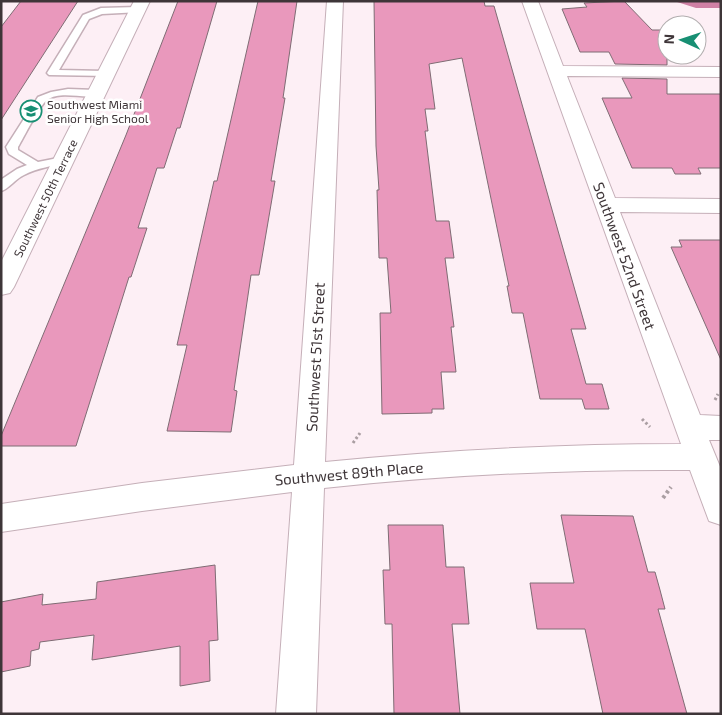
<svg xmlns="http://www.w3.org/2000/svg" width="722" height="715" font-family="'Exo 2',sans-serif">
<style>
.water{fill:#cf80a4}
.building{fill:#e998bc;stroke:#7f6c74}
.lines{fill:none;stroke-linecap:round;stroke-linejoin:round}
.lane-casing{stroke:#c5afb8;stroke-width:3}
.street-casing{stroke:#c5afb8;stroke-width:2}
.path-far1{stroke:#aa9ea2;stroke-width:3;stroke-dasharray:2.5 2.5;stroke-linecap:butt}
.path{stroke:#aa9ea2;stroke-width:4;stroke-dasharray:3 3;stroke-linecap:butt}
.lane{fill:#fff;fill-rule:evenodd}
.street{fill:#fff;fill-rule:evenodd}
.labels{text-anchor:middle;dominant-baseline:central;stroke-width:5;stroke-linejoin:round;paint-order:stroke}
.far-poi-label{font-size:12px;fill:#3e3538;stroke:#fff;text-anchor:start}
.far-street-label{font-size:12px;fill:#3e3538;stroke:#fff}
.street-label{font-size:15px;fill:#3e3538;stroke:#fff}
</style>
<rect width="100%" height="100%" fill="#fdeff5"/>
<path class="water" d="M 674,1 L 721,1 L 721,8 L 696,8 Z"/>
<path class="building" d="M 21,1 L 78,1 L 1,120 L 1,27 Z
M 178,1 L 217,1 L 180,128 L 177,128 L 164,168 L 157,168 L 138,228 L 147,228 L 131,277 L 129,277 L 76,446 L 1,446 L 1,436 L 126,135 Z
M 258,1 L 297,1 L 283,98 L 285,98 L 271,181 L 275,181 L 259,275 L 251,275 L 234,390 L 237,391 L 231,432 L 167,431 L 187,345 L 177,345 L 214,181 L 217,181 Z
M 374,1 L 484,1 L 485,6 L 494,6 L 586,329 L 571,329 L 586,384 L 602,384 L 609,409 L 585,409 L 582,399 L 540,399 L 523,313 L 512,313 L 507,286 L 509,286 L 462,58 L 429,64 L 435,109 L 425,109 L 428,131 L 425,131 L 436,221 L 449,221 L 454,258 L 445,258 L 454,327 L 451,327 L 456,372 L 441,372 L 444,409 L 432,409 L 432,413 L 382,414 L 380,313 L 391,313 L 387,258 L 379,258 L 377,190 L 379,190 L 376,146 Z
M 624,1 L 652,30 L 667,30 L 667,65 L 615,64 L 609,52 L 580,52 L 562,9 L 587,7 L 584,3 Z
M 622,78 L 667,79 L 667,94 L 721,94 L 721,168 L 698,168 L 701,174 L 675,174 L 672,168 L 632,168 L 602,98 L 632,98 Z
M 679,240 L 721,240 L 721,360 L 671,247 L 682,247 Z
M 561,515 L 633,516 L 648,572 L 655,572 L 660,590 L 665,609 L 658,609 L 687,714 L 603,714 L 585,629 L 537,629 L 530,583 L 574,583 Z
M 388,525 L 443,525 L 446,567 L 464,567 L 469,624 L 452,624 L 460,714 L 394,714 L 392,624 L 385,624 L 383,570 L 390,570 Z
M 215,565 L 218,640 L 209,641 L 210,681 L 180,686 L 180,646 L 92,660 L 94,635 L 40,642 L 39,649 L 31,651 L 30,666 L 1,672 L 1,602 L 43,594 L 42,605 L 96,599 L 97,582 Z"/>
<g class="lines">
<g class="lane-casing">
<path id="lane" d="M 138,7 L 141,8 L 141,12 L 102,14 L 89,19 L 59,70 L 105,71 L 108,72 L 108,76 L 49,75 L 47,73 L 83,15 L 101,8 Z
M 68,89 L 96,90 L 101,93 C 90,102 62,89 47,100 C 39,106 24,137 18,147 L 18,150 L 38,162 L 63,157 L 69,160 L 67,162 C 53,166 37,168 24,175 C 15,179 9,189 1,191 L 2,179 L 17,169 L 27,165 L 9,154 L 6,147 L 38,97 L 51,92 Z"/>
</g>
<g class="street-casing">
<path id="street" d="M 134,1 L 150,1 L 14,287 L 10,293 L 1,295 L 1,262 Z
M 327,1 L 343,1 L 325,462 C 444,450 562,444 681,444 L 522,1 L 538,1 L 563,66 L 721,67 L 721,77 L 567,76 L 615,198 L 721,199 L 721,213 L 620,212 L 700,415 L 721,416 L 721,440 L 709,440 L 721,469 L 721,525 L 709,521 L 690,470 C 568,469 446,475 324,488 L 316,714 L 276,714 L 292,492 L 142,511 L 1,532 L 1,504 L 142,483 L 294,465 Z"/>
</g>
<path class="path-far1" d="M 715,400 L 718,394
M 642,419 L 650,427
M 353,443 L 360,433"/>
<path class="path" d="M 663,498 L 671,487"/>
<use href="#lane" class="lane"/>
<use href="#street" class="street"/>
</g>
<defs>
<g id="school-ring" transform="scale(1.125)"><circle r="9.5" fill="#fff" stroke="#178f73" stroke-width="1.5"/><path d="M0-5L7-2L0 1L-7-2ZM-4 1L0 2.5L4 1V4Q0 6-4 4Z" fill="#178f73"/></g>
</defs>
<g fill-rule="evenodd">
<use href="#school-ring" x="31" y="111"/>
</g>
<g class="labels">
<g class="far-poi-label">
<text x="47" y="104">Southwest Miami<tspan x="47" dy="14">Senior High School</tspan></text>
</g>
<g class="far-street-label">
<text transform="translate(45 198) rotate(-64)">Southwest 50th Terrace</text>
</g>
<g class="street-label">
<text transform="translate(625 256) rotate(70)">Southwest 52nd Street</text>
<text transform="translate(315 357) rotate(-87)">Southwest 51st Street</text>
<text transform="translate(349 473) rotate(-5)">Southwest 89th Place</text>
</g>
</g>
<rect width="722" height="715" fill="none" stroke="#3e3538" stroke-width="5"/>
<g transform="translate(682 40) rotate(273)"><circle r="24" fill="#ffffff" stroke="#b2aeaf"/>
<path d="M0-4L9 19L0 12L-9 19Z" fill="#178f73"/>
<text y="-8" font-size="14" font-weight="bold" text-anchor="middle" fill="#3e3538">N</text>
</g>
</svg>
